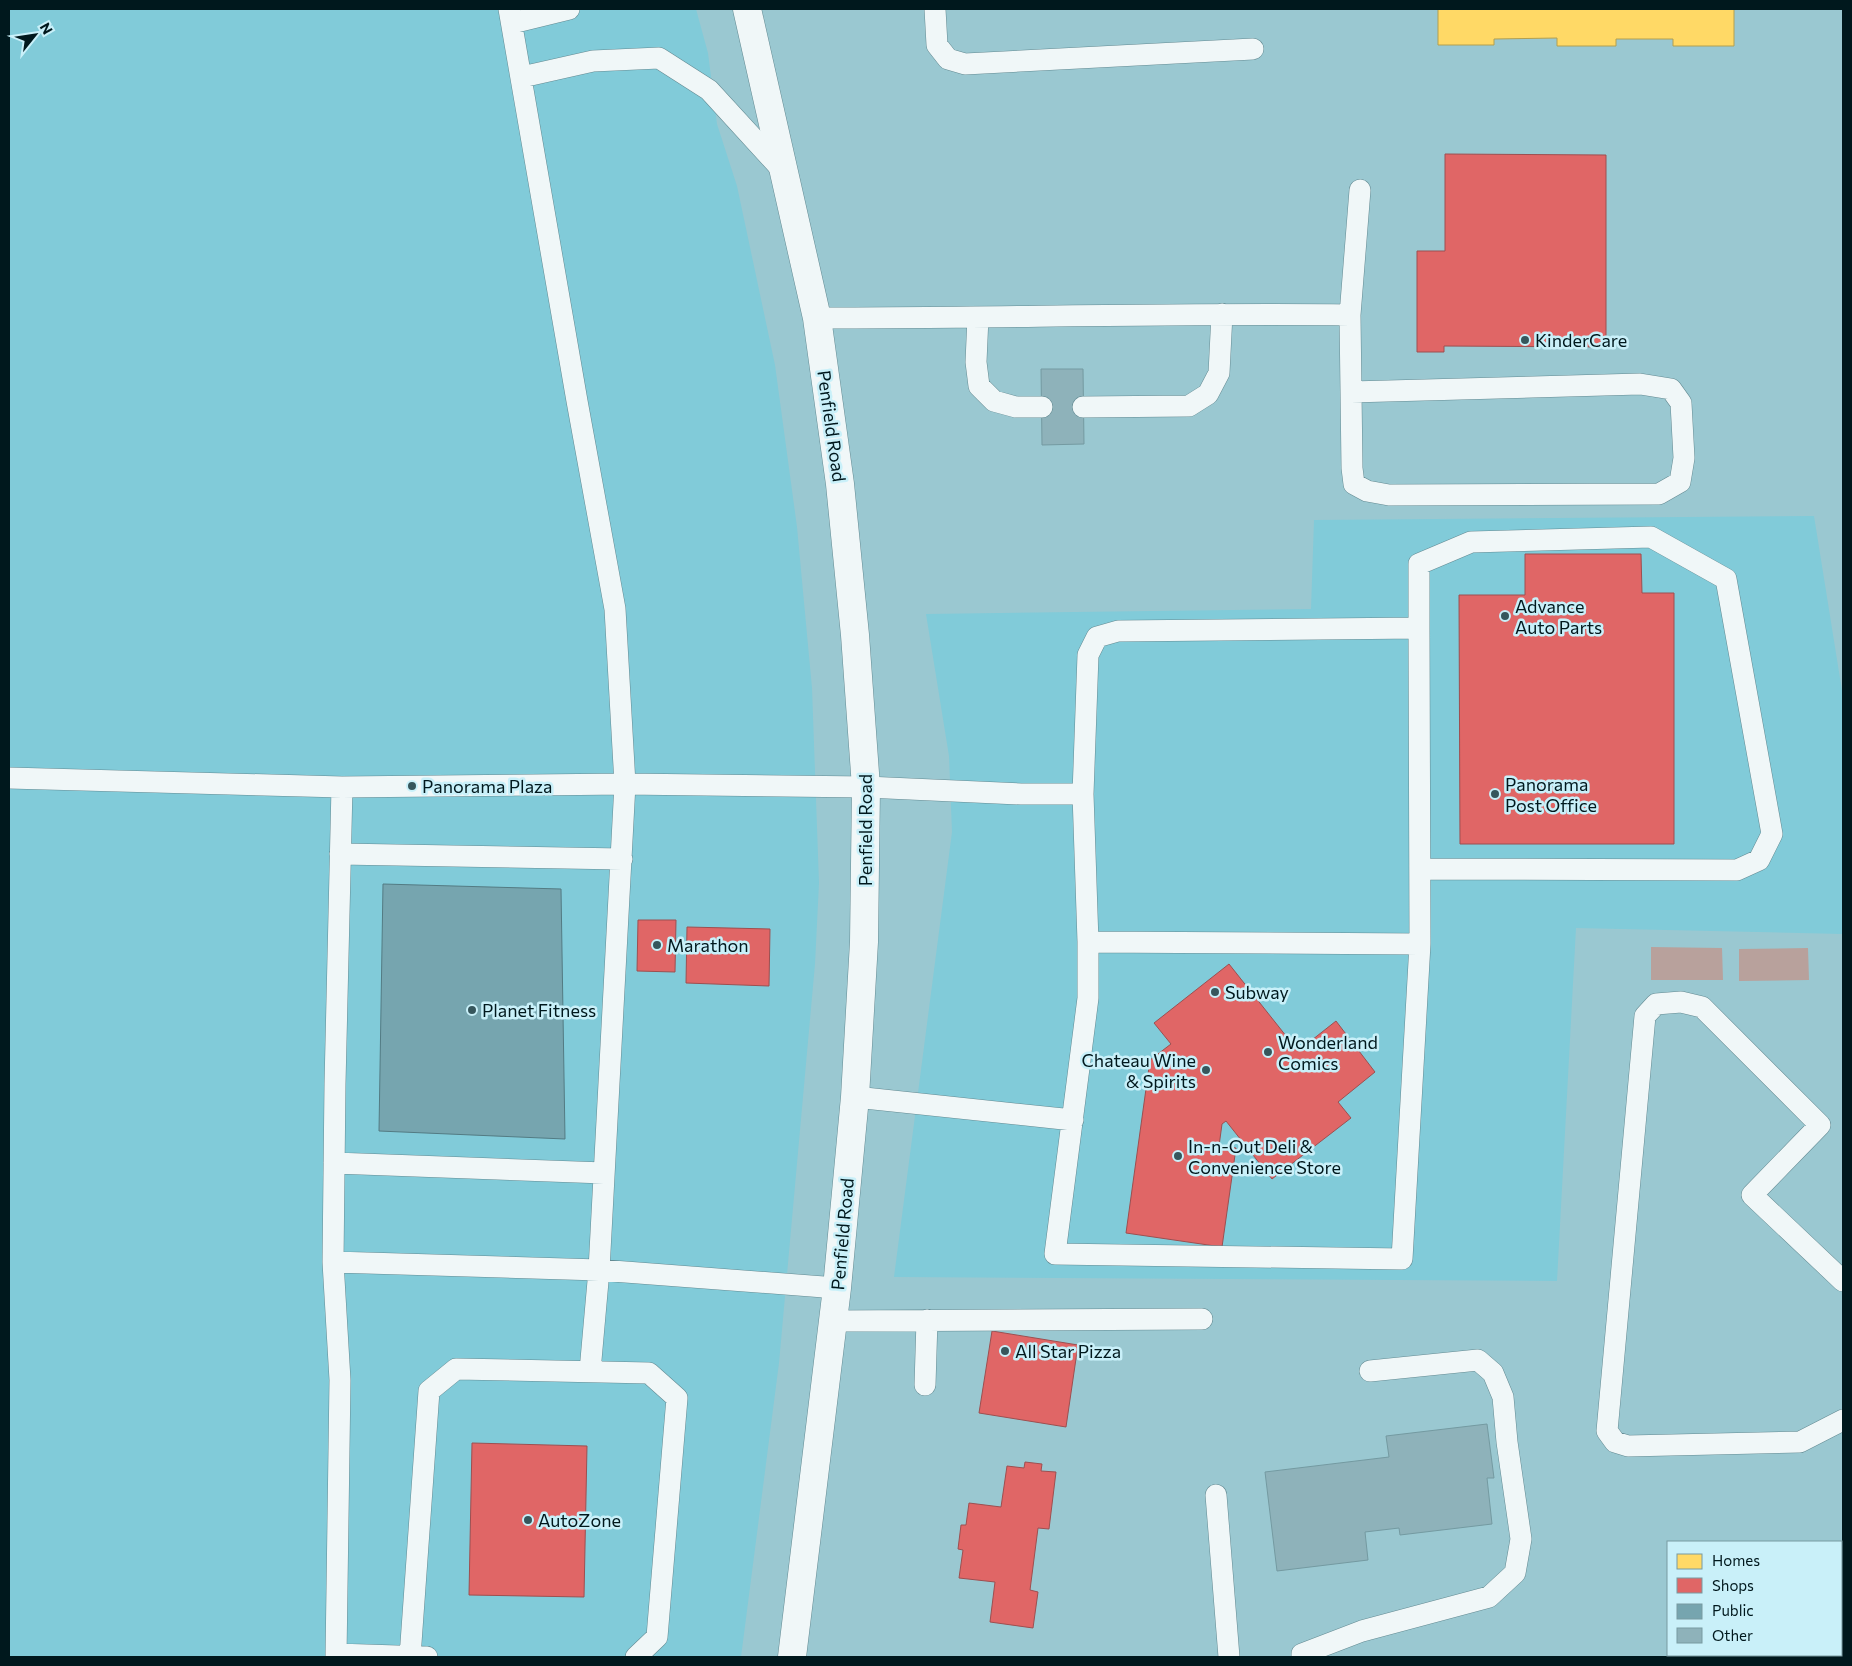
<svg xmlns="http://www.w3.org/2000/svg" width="1852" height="1666" font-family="Commissioner,sans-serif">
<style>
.built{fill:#81cbd9}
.green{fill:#b8a19c}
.homes{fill:#ffd966;stroke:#b29f50}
.shops{fill:#e06666;stroke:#9d4f50}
.public{fill:#76a5af;stroke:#537b83}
.building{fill:#8eb2ba;stroke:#749aa1}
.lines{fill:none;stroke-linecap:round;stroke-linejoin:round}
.service-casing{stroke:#638a92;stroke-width:22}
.secondary-casing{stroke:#638a92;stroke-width:29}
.service{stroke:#f0f7f8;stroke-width:21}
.secondary{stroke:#f0f7f8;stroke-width:28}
.poi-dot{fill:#36565c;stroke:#c9f0f9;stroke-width:2}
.labels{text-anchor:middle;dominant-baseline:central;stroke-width:5;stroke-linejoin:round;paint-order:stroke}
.poi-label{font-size:18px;fill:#00181d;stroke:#c9f0f9;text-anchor:start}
.street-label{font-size:18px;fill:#00181d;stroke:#c9f0f9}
</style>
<rect width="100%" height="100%" fill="#9ac8d1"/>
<path class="built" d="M 9,9 L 696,9 L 708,53 L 717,124 L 737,186 L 775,365 L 797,527 L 812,688 L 819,883 L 815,964 L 779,1363 L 741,1657 L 9,1657 Z
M 1814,516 L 1843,697 L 1843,934 L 1576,928 L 1557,1281 L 894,1277 L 952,832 L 949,756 L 926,614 L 1311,609 L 1314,520 Z"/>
<path class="green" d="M 1651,947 L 1722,948 L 1723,980 L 1651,980 Z
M 1808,948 L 1809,980 L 1739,981 L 1739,949 Z"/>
<path class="homes" d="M 1438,9 L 1734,9 L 1734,46 L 1673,46 L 1673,39 L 1616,39 L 1616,46 L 1557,46 L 1557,38 L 1494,39 L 1494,45 L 1438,45 Z"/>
<path class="shops" d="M 1445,154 L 1606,155 L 1606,347 L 1444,346 L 1444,352 L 1417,352 L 1417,251 L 1445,251 Z
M 1525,554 L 1641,554 L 1642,593 L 1674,593 L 1674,844 L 1460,844 L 1459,595 L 1525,595 Z
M 638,920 L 676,920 L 675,972 L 637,971 Z
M 687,927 L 770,929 L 769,986 L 686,983 Z
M 1229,964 L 1298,1051 L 1336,1021 L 1375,1072 L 1338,1102 L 1351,1118 L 1272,1179 L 1226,1121 L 1222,1124 L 1219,1146 L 1236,1148 L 1222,1247 L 1126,1233 L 1150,1060 L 1171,1044 L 1154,1023 Z
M 992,1331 L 1078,1345 L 1066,1427 L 979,1413 Z
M 472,1443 L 587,1446 L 584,1597 L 469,1595 Z
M 1025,1462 L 1042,1464 L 1041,1471 L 1056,1472 L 1049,1529 L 1038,1528 L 1030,1590 L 1038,1592 L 1033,1628 L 990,1622 L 995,1582 L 959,1578 L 963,1550 L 958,1549 L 961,1525 L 966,1525 L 969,1503 L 1001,1507 L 1007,1466 L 1024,1468 Z"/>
<path class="public" d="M 383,884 L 561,889 L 565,1139 L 379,1131 Z"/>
<path class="building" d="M 1041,369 L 1083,369 L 1084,444 L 1042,445 Z
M 1487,1424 L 1494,1478 L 1487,1478 L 1492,1524 L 1400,1535 L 1399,1528 L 1365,1532 L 1368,1560 L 1277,1571 L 1265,1472 L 1389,1457 L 1386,1436 Z"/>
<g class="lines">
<g class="service-casing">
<path id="service" d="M 509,9 L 577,401 L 615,609 L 625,784 L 599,1270 L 590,1371
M 935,9 L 937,45 L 948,59 L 965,64 L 1253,49
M 512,23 L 569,9
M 522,77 L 593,61 L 659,58 L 709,90 L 784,172
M 1350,315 L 1352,468 L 1354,484 L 1367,491 L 1389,495 L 1659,494 L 1680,482 L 1684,458 L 1681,403 L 1671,389 L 1640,384 L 1351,392
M 978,317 L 976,362 L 979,386 L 994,401 L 1016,407 L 1042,407
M 817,318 C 995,318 1172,313 1350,315 L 1360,190
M 1083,407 L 1189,406 L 1208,394 L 1219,373 L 1222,314
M 1419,628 L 1420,944 L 1402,1259 L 1055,1254 L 1088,998 L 1088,942 L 1083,794 L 1088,655 L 1097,637 L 1118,631 Z
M 1419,628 L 1419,564 L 1471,542 L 1651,537 L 1726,579 L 1772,834 L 1759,860 L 1737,870 L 1420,869
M 9,778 L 342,787 L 625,784 L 866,787 L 1021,794 L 1083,794
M 340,854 L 622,859
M 1088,942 L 1420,944
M 855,1097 L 1073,1120
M 334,1163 L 604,1173
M 333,1262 L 599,1270 L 837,1288
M 1843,1281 L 1752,1195 L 1820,1125 L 1702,1007 L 1681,1002 L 1656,1004 L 1645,1016 L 1607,1431 L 1615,1442 L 1628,1446 L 1800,1442 L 1843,1420
M 833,1321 L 1202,1319
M 925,1385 L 927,1320
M 1216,1495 L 1229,1657
M 336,1654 L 427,1657
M 336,1657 L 340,1380 L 333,1262 L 335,1084 L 342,787
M 410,1657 L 429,1391 L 456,1369 L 649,1373 L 677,1398 L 657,1637 L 636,1657
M 1302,1657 L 1302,1654 L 1362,1631 L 1489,1597 L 1515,1573 L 1521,1539 L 1507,1442 L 1503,1397 L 1493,1373 L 1478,1360 L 1370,1371"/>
</g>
<g class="secondary-casing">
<path id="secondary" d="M 747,9 L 817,318 L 840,484 L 855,635 L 866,787 L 864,942 L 855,1097 L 837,1288 L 792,1657"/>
</g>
<use href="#service" class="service"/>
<use href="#secondary" class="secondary"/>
</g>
<g class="poi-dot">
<circle cx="1525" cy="340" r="5"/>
<circle cx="1505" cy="616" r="5"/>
<circle cx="412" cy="786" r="5"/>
<circle cx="1495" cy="794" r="5"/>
<circle cx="657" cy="945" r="5"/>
<circle cx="1215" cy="992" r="5"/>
<circle cx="472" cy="1010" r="5"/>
<circle cx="1268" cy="1052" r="5"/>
<circle cx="1206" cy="1070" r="5"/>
<circle cx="1178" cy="1156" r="5"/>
<circle cx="1005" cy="1351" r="5"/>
<circle cx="528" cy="1520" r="5"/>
</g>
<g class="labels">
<g class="poi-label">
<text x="1535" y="340">KinderCare</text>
<text x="1515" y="606">Advance<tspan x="1515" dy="21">Auto Parts</tspan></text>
<text x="1505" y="784">Panorama<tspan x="1505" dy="21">Post Office</tspan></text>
<text x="422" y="786">Panorama Plaza</text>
<text x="667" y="945">Marathon</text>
<text x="1225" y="992">Subway</text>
<text x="482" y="1010">Planet Fitness</text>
<text x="1278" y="1042">Wonderland<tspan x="1278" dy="21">Comics</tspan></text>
<text x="1196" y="1060" text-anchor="end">Chateau Wine<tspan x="1196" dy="21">&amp; Spirits</tspan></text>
<text x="1188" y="1146">In-n-Out Deli &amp;<tspan x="1188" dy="21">Convenience Store</tspan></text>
<text x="1015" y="1351">All Star Pizza</text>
<text x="538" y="1520">AutoZone</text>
</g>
<g class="street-label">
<text transform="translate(832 426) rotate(82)">Penfield Road</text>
<text transform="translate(865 830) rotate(-90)">Penfield Road</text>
<text transform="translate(842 1234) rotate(-85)">Penfield Road</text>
</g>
</g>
<rect width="1852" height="1666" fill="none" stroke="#00181d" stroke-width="20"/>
<rect x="1667" y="1541" width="175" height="115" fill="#c9f0f9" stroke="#799aa1"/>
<rect x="1677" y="1554" width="25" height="15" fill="#ffd966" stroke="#799aa1"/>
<text x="1712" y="1566" font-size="15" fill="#00181d">Homes</text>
<rect x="1677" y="1578" width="25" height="15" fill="#e06666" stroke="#799aa1"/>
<text x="1712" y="1591" font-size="15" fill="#00181d">Shops</text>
<rect x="1677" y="1604" width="25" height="15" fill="#76a5af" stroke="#799aa1"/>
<text x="1712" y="1616" font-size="15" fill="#00181d">Public</text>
<rect x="1677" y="1628" width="25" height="15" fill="#8eb2ba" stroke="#799aa1"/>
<text x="1712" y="1641" font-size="15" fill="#00181d">Other</text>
<g transform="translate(35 35) rotate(60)" stroke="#c9f0f9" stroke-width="4" paint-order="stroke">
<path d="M0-4L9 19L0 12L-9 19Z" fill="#00181d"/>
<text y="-8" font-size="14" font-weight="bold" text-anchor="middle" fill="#00181d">N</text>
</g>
</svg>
